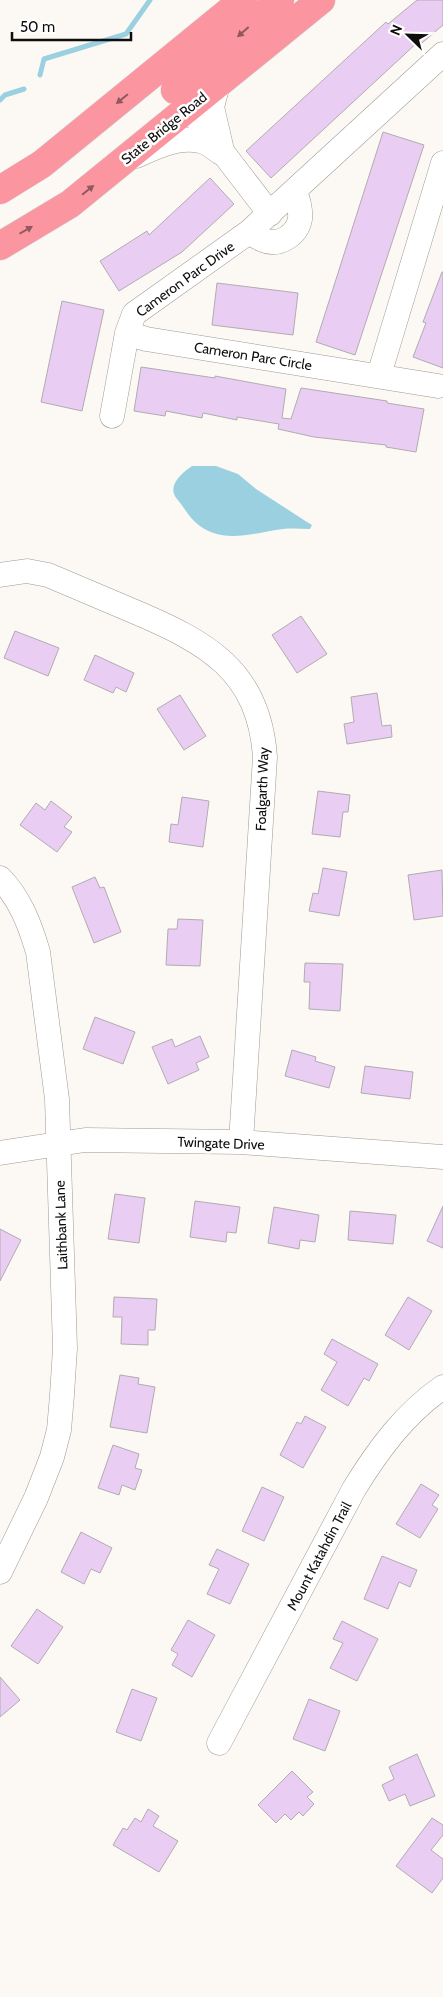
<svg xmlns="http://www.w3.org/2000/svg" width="443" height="1997" font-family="Cabin,sans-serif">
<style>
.water{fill:#9ad0e0}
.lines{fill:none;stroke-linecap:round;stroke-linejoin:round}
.stream{stroke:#9ad0e0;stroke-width:5}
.building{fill:#eacdf3;stroke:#b0acb1}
.minor-casing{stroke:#9d9a96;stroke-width:25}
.highway-casing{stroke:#d4d4d3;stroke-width:29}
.minor{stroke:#fff;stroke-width:24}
.highway{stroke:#fb95a0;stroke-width:28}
.oneway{fill:#91585e}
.labels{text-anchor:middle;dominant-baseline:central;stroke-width:5;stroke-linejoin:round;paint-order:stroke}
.street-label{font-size:14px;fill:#0f0e0d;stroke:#fff}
</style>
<rect width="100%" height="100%" fill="#fcf9f4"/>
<path class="water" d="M 192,466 L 216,466 L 238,474 L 256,489 L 307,522 L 312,525 L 310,529 C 301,529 292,528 283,529 C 252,533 220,546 194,521 C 188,515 183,506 177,499 C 166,486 182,473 192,466 Z"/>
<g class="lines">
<path class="stream" d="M 40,75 L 44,59 L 126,34 L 150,0
M 0,100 L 5,95 L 24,89"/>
</g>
<path class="building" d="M 417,0 L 443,0 L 443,25 L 422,43 L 419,41 L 271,178 L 246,151 L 386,22 L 388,24 Z
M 383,132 L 424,145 L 355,355 L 316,342 Z
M 210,178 L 234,204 L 182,252 L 119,291 L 100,261 L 147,231 L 149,235 Z
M 442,272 L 443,272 L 443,368 L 413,357 L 426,323 L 423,322 Z
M 217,283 L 298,293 L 293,335 L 212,325 Z
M 62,301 L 104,310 L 82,411 L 41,402 Z
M 141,367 L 215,378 L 215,376 L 286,389 L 282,418 L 291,419 L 301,388 L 387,401 L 387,403 L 424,409 L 416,452 L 386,447 L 386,445 L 314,437 L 278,429 L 279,424 L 237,417 L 237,420 L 203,413 L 202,418 L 166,411 L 165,416 L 134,411 Z
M 301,616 L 327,654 L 297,673 L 272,635 Z
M 15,631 L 59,648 L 48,676 L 4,658 Z
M 95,655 L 134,673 L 126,692 L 116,687 L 113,693 L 84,680 Z
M 377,693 L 382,726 L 391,725 L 392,737 L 347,744 L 344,724 L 354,722 L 351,697 Z
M 180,695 L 206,736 L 184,750 L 157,709 Z
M 318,791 L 350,795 L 348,812 L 343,812 L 340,837 L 312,834 Z
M 182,797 L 209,801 L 203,847 L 169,842 L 171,824 L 178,825 Z
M 51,801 L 72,817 L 64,827 L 72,832 L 57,852 L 20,825 L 36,803 L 45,810 Z
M 323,868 L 347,872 L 339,916 L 309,911 L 313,893 L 318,894 Z
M 442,870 L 443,916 L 414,920 L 408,875 Z
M 95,877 L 100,888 L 104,887 L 121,932 L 94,943 L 72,887 Z
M 178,919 L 203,920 L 200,966 L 166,965 L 168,929 L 177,929 Z
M 305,963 L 343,964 L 340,1011 L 309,1009 L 310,982 L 304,982 Z
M 95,1017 L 135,1032 L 123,1064 L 83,1049 Z
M 200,1036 L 209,1057 L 196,1063 L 199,1070 L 168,1084 L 152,1047 L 172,1039 L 175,1047 Z
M 292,1050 L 316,1057 L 315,1061 L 335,1067 L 329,1088 L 285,1076 Z
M 365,1066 L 413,1072 L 410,1099 L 361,1093 Z
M 115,1194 L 145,1198 L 139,1243 L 108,1239 Z
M 195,1201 L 240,1207 L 236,1233 L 227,1232 L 226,1242 L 190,1237 Z
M 443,1206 L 443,1248 L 427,1241 Z
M 274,1207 L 319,1215 L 315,1242 L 300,1240 L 299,1249 L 268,1243 Z
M 350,1211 L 396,1215 L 393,1244 L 348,1240 Z
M 0,1229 L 21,1240 L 0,1281 Z
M 114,1297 L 157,1299 L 155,1330 L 148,1330 L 148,1345 L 121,1344 L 122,1317 L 113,1317 Z
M 408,1297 L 432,1311 L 409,1350 L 385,1335 Z
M 332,1339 L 378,1364 L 369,1381 L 364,1378 L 348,1406 L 321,1390 L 337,1362 L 324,1354 Z
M 120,1375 L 139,1378 L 138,1384 L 155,1387 L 147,1433 L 110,1427 Z
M 305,1416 L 326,1427 L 303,1468 L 280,1455 L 297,1422 L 301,1424 Z
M 113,1445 L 139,1454 L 135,1468 L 142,1470 L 135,1490 L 122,1485 L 119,1495 L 98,1488 Z
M 421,1484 L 439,1495 L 432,1505 L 438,1509 L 420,1538 L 396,1524 Z
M 262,1487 L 284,1497 L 264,1541 L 242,1531 Z
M 81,1532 L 112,1548 L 100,1573 L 91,1569 L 84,1584 L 61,1572 Z
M 217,1549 L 249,1564 L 230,1604 L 207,1594 L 219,1569 L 209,1565 Z
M 382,1556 L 417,1570 L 410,1587 L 399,1582 L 388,1609 L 364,1599 Z
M 37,1609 L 63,1627 L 38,1664 L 11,1646 Z
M 188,1620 L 215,1635 L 192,1677 L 172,1665 L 178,1654 L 171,1650 Z
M 342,1621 L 378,1639 L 357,1681 L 330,1668 L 343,1643 L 333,1639 Z
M 0,1677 L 20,1700 L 0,1717 Z
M 132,1689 L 157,1698 L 141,1741 L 116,1732 Z
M 309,1699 L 340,1711 L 325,1751 L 293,1739 Z
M 417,1754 L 435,1796 L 410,1806 L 405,1794 L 389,1801 L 382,1785 L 394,1779 L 389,1767 Z
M 292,1771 L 313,1792 L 307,1797 L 314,1804 L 303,1816 L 299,1812 L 291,1820 L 285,1814 L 276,1823 L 258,1805 Z
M 148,1809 L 159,1816 L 153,1826 L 178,1841 L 159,1872 L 113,1845 L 123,1828 L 127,1830 L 135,1818 L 141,1822 Z
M 432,1818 L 443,1825 L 443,1835 L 431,1850 L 443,1859 L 443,1878 L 432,1893 L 396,1866 Z"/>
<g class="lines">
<g class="minor-casing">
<path id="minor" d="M 218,84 L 212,107 L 221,146
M 178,94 L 270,214
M 136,156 C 156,147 178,136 200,141 C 207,142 215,149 221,153
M 249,232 C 253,235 258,238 263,240 C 279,247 297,235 300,219 C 301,209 298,200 295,191
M 127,333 L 146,339 L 438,386
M 379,375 L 443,163
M 112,416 L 127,333 L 134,314 L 249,232 L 443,54
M 0,575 L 27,571 L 48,575 C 76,587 105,599 133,611 C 206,642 259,670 265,757 L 241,1142
M 0,878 C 20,898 30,925 38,952 L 57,1099 L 65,1348 L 62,1395 L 59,1430 L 52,1457 L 36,1498 L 0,1572
M 0,1153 L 85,1140 L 241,1142 L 443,1157
M 219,1743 L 354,1489 C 378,1450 405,1413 443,1387"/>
</g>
<g class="highway-casing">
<path id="highway" d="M 175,90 L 280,0
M 0,190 L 42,164 L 243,0
M 0,246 L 70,204 L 321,0"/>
</g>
<use href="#minor" class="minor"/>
<use href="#highway" class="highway"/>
</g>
<defs><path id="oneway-solid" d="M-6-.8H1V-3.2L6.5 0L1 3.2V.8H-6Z" transform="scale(1.25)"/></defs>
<g class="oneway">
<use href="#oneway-solid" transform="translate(243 32) rotate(139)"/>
<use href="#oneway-solid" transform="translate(122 99) rotate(141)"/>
<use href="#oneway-solid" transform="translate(88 190) rotate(-39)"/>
<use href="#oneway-solid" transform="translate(26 230) rotate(-30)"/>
</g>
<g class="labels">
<g class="street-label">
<text transform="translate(164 128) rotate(-39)">State Bridge Road</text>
<text transform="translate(185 279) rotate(-36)">Cameron Parc Drive</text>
<text transform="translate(253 356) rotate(9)">Cameron Parc Circle</text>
<text transform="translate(262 789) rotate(-88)">Foalgarth Way</text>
<text transform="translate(221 1143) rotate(2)">Twingate Drive</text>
<text transform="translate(61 1225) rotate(-92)">Laithbank Lane</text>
<text transform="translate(319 1556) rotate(-62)">Mount Katahdin Trail</text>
</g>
</g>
<g transform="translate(408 35) rotate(293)" stroke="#ffffff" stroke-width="4" paint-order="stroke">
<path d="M0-4L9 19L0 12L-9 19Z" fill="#0f0e0d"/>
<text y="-8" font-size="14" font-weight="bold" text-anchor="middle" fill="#0f0e0d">N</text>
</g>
<path d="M12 32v8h119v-8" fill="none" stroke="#0f0e0d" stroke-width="2.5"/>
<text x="20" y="32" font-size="15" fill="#0f0e0d" stroke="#ffffff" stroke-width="4" paint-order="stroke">50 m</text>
</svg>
